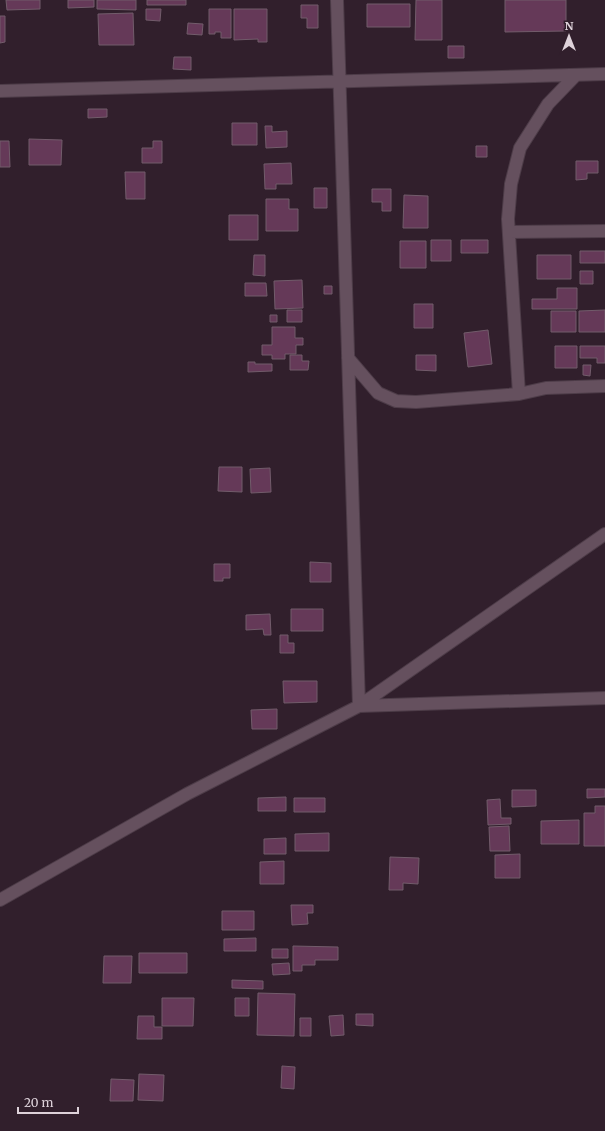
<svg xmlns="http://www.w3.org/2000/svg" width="605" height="1131" font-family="Merriweather,serif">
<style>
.building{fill:#653958;stroke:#725c6b}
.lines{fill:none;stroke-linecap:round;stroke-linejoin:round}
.minor-casing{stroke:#4d3c48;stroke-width:14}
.minor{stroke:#65505e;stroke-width:12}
</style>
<rect width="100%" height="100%" fill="#311f2c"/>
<path class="building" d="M 6,0 L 40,0 L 40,9 L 7,10 Z
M 68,0 L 94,0 L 94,7 L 68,8 Z
M 97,0 L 136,0 L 136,10 L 97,9 Z
M 147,0 L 186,0 L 186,5 L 147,5 Z
M 416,0 L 442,0 L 442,40 L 415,40 Z
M 505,0 L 566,0 L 566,31 L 505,32 Z
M 367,4 L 410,4 L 410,27 L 367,27 Z
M 301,5 L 318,5 L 318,28 L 307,28 L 307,18 L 301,18 Z
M 146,9 L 161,9 L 160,21 L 146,20 Z
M 209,9 L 231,9 L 231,38 L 221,38 L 221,32 L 215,32 L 215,34 L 209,34 Z
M 234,9 L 267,9 L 267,42 L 258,42 L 258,39 L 234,40 Z
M 133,13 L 134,45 L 99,45 L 98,14 Z
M 0,16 L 5,16 L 5,42 L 0,43 Z
M 188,23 L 203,24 L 202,35 L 187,34 Z
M 448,46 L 464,46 L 464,58 L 448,58 Z
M 174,57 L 191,57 L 191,70 L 173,69 Z
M 88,109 L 107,109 L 107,117 L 88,118 Z
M 232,123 L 257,123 L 257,145 L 232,145 Z
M 265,126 L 272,126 L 272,132 L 287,131 L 287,147 L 266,148 Z
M 29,139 L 62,140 L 61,165 L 29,165 Z
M 0,141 L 9,141 L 10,167 L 0,167 Z
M 153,141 L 162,141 L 162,163 L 142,163 L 142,148 L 153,148 Z
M 476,146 L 487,146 L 487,157 L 476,157 Z
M 576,161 L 598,161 L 598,173 L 587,173 L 587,179 L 576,180 Z
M 291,163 L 292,184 L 276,184 L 276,189 L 265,189 L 264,164 Z
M 125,172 L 145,172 L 145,199 L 126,199 Z
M 314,188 L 327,188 L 327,208 L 314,208 Z
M 372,189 L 391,189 L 391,211 L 382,211 L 382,202 L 372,202 Z
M 404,195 L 428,196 L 428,228 L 403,228 Z
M 266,199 L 289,199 L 289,209 L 298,209 L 298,231 L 266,231 Z
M 229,215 L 258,215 L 258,240 L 229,240 Z
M 431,240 L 451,240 L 451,261 L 431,261 Z
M 461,240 L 488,240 L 488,253 L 461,253 Z
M 400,241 L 426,241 L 426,268 L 400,268 Z
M 580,251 L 605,251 L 605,263 L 580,263 Z
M 254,255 L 265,255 L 265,276 L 253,275 Z
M 537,255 L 571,255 L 571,279 L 537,279 Z
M 580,271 L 593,271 L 593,284 L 580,284 Z
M 302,280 L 303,308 L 275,309 L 274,281 Z
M 245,283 L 266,283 L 267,296 L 245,296 Z
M 324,286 L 332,286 L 332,294 L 324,294 Z
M 557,288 L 577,288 L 577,309 L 532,309 L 532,299 L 557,299 Z
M 414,304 L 433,304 L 433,328 L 414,328 Z
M 287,310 L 302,310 L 302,322 L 287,322 Z
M 605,310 L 605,332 L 579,332 L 579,311 Z
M 551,311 L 576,311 L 576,332 L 551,332 Z
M 270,315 L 277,315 L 277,322 L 270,322 Z
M 272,327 L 295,327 L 295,338 L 303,338 L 303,345 L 296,345 L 296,354 L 285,354 L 285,359 L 272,359 L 272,355 L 262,355 L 262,345 L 272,345 Z
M 488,330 L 492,364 L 468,367 L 464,333 Z
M 555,346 L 577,346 L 577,368 L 555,368 Z
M 580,346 L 605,346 L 605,363 L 597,363 L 597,358 L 580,358 Z
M 290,355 L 302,355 L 302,361 L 309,361 L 308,370 L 290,370 Z
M 416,355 L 436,355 L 436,371 L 416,370 Z
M 248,362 L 255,362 L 255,364 L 272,364 L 272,371 L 248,372 Z
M 583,365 L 591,365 L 590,376 L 583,375 Z
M 219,467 L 242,467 L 242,492 L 218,491 Z
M 270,468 L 271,492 L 251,493 L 250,469 Z
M 310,562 L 331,563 L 331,582 L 310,582 Z
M 214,564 L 230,564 L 230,578 L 223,578 L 223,581 L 214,581 Z
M 291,609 L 323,609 L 323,631 L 291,631 Z
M 270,614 L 271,635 L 264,635 L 263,629 L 246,630 L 246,615 Z
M 280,635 L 288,635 L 288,643 L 294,643 L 294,653 L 280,653 Z
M 283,681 L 317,681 L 317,702 L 284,703 Z
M 277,709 L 277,729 L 252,729 L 251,710 Z
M 587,789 L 605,789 L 605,797 L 587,798 Z
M 512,790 L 536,790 L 536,806 L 512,807 Z
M 286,797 L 286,811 L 258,811 L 258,798 Z
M 294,798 L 325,798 L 325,812 L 294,812 Z
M 500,799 L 501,818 L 511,818 L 511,824 L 488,825 L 487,800 Z
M 595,806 L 605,806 L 605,846 L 584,846 L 584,813 L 595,813 Z
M 579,820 L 579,844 L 541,844 L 541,821 Z
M 509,826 L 510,851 L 490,851 L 489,827 Z
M 329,833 L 329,851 L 295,851 L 295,834 Z
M 286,838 L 286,854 L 264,854 L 264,839 Z
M 520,854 L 520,878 L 495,878 L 495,855 Z
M 390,857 L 419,858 L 418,884 L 403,883 L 403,890 L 389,890 Z
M 284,861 L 284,884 L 260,884 L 260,862 Z
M 291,905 L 313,905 L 313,913 L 307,913 L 308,924 L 292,925 Z
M 222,911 L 254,911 L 254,930 L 222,930 Z
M 256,938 L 256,951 L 224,951 L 224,939 Z
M 293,946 L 338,947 L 338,960 L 315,960 L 315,965 L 302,965 L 302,971 L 293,971 Z
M 272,949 L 288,949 L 288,958 L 272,958 Z
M 139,953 L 187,953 L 187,973 L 139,973 Z
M 104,956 L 132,956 L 131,983 L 103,983 Z
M 289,963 L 290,974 L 273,975 L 272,964 Z
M 232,980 L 263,981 L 263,989 L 232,988 Z
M 258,993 L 295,994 L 294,1036 L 257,1035 Z
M 162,998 L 194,998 L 193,1026 L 162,1026 Z
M 235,998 L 249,998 L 249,1016 L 235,1016 Z
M 356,1014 L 373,1014 L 373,1026 L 356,1025 Z
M 343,1015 L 344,1035 L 331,1036 L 329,1016 Z
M 138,1016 L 154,1016 L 154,1027 L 162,1027 L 162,1039 L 137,1039 Z
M 300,1018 L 311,1018 L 311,1036 L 300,1036 Z
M 282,1066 L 295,1067 L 294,1089 L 281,1088 Z
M 139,1074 L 164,1075 L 163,1101 L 138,1100 Z
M 111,1079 L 134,1080 L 133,1101 L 110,1101 Z"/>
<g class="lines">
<g class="minor-casing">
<path id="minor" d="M 337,0 L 359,706 L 605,698
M 0,91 L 605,74
M 509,232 L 605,231
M 348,358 L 378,393 L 396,401 L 416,402 L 519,394 L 546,388 L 605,386
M 519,394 L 508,219 L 511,184 L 520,148 L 548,104 L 576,75
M 0,900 L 187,794 L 359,706 L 605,534"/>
</g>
<use href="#minor" class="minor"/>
</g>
<g transform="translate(569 36)" stroke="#311f2c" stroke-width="3" paint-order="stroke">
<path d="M0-3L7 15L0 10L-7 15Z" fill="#ded2da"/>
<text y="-6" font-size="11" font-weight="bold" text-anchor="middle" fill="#ded2da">N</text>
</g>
<path d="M18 1107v6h60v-6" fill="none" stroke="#ded2da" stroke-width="2"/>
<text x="24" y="1107" font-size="12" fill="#ded2da" stroke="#311f2c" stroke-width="3" paint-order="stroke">20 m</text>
</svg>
